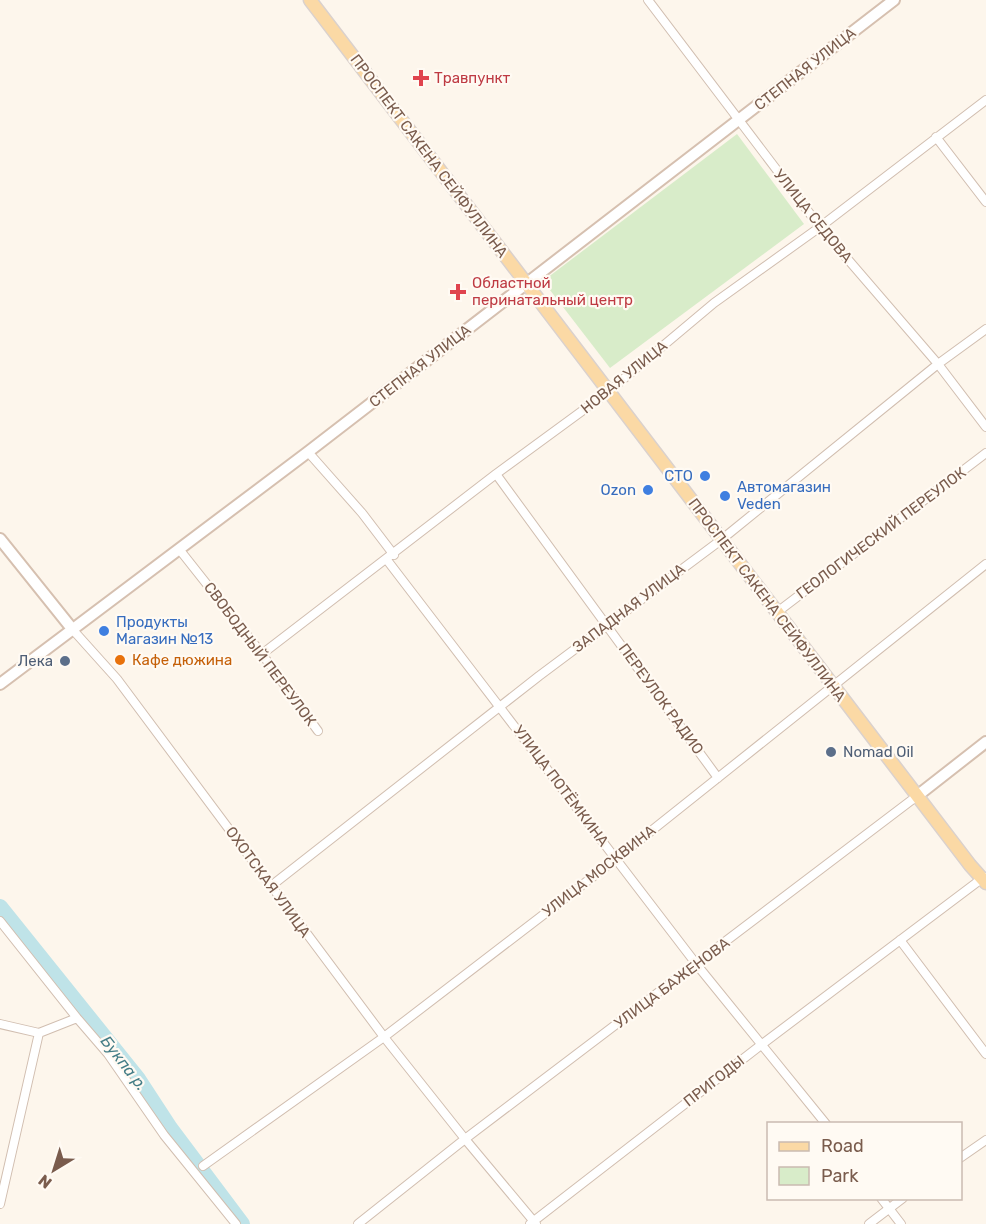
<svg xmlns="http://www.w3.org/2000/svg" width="986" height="1224" font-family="Rubik,sans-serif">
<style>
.green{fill:#d8ecc9}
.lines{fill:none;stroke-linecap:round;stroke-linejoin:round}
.river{stroke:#bfe3e8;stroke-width:16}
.street-casing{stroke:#d1beb0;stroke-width:10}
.secondary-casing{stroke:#d6c0b0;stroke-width:14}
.primary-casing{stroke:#dad1cd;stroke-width:15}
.street{stroke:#fff;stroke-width:8}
.secondary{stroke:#fff;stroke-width:10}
.primary{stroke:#fbd9a5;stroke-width:12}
.health-dot{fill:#e0444e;stroke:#fffaf3;stroke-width:2}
.shop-dot{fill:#3f7fe0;stroke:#fffaf3;stroke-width:2}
.food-dot{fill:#e8710a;stroke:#fffaf3;stroke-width:2}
.service-dot{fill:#5c6f8a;stroke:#fffaf3;stroke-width:2}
.labels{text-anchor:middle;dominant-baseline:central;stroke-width:4.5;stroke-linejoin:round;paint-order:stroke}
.street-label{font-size:15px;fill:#7a5c4d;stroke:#fffaf3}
.health-label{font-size:15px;fill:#be3a42;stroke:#fffaf3;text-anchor:start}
.shop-label{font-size:15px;fill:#366cbe;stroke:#fffaf3;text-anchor:end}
.food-label{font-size:15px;fill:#c56008;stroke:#fffaf3;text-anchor:start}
.service-label{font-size:15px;fill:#4e5e75;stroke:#fffaf3;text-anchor:end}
.water-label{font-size:16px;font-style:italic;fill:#437c86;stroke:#fffaf3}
</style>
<rect width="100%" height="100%" fill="#fdf6ec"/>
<path class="green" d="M 737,134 L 804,224 L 610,368 L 543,281 Z"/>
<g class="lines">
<path class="river" d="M 0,907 L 138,1079 L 170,1128 L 242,1224"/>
<g class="street-casing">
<path id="street" d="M 648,0 L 820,227 L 938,364 L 986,427
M 936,137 L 986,202
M 308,452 L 362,513 L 394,555
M 496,474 L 718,778
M 179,549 L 262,654 L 318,731
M 387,560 L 697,965 L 826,1124
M 776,613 L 986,453
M 73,630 L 117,679 L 384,1037 L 465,1139 L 536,1224
M 262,654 L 496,474 L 608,392 L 714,303 L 820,227 L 986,100
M 271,886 L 539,676 L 721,540 L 938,364 L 986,329
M 0,921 L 77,1018 L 108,1054 L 164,1135 L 236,1224
M 900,940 L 986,1054
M 0,1024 L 39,1033 L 77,1018
M 960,1158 L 986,1140
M 203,1166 L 384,1037 L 616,859 L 986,564
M 881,1198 L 901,1224
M 0,1204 L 39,1033
M 358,1224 L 465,1139 L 917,796
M 530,1224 L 761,1045 L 984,877
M 869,1224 L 903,1198"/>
</g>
<g class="secondary-casing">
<path id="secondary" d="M 0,539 L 73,630
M 0,684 L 308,452 L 894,0
M 917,796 L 986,742"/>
</g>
<g class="primary-casing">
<path id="primary" d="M 310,0 L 970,865 L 986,883"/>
</g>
<use href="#street" class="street"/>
<use href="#secondary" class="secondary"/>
<use href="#primary" class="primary"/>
</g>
<g class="health-dot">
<path d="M418 69h6v6h6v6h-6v6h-6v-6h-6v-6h6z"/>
<path d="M455 283h6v6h6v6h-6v6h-6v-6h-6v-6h6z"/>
</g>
<g class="shop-dot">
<circle cx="705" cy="476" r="6"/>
<circle cx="648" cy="490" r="6"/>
<circle cx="725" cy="496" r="6"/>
<circle cx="104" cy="631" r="6"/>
</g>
<circle class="food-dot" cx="120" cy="660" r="6"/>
<g class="service-dot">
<circle cx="65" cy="661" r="6"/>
<circle cx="831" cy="752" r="6"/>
</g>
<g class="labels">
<g class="street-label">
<text transform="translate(805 69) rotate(-38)">СТЕПНАЯ УЛИЦА</text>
<text transform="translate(429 156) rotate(53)">ПРОСПЕКТ САКЕНА СЕЙФУЛЛИНА</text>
<text transform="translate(813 216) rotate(51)">УЛИЦА СЕДОВА</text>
<text transform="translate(420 366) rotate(-38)">СТЕПНАЯ УЛИЦА</text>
<text transform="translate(624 377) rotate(-39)">НОВАЯ УЛИЦА</text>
<text transform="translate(881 533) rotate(-37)">ГЕОЛОГИЧЕСКИЙ ПЕРЕУЛОК</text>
<text transform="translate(767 600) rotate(53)">ПРОСПЕКТ САКЕНА СЕЙФУЛЛИНА</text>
<text transform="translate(629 608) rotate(-37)">ЗАПАДНАЯ УЛИЦА</text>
<text transform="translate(260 654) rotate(53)">СВОБОДНЫЙ ПЕРЕУЛОК</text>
<text transform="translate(661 699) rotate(54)">ПЕРЕУЛОК РАДИО</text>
<text transform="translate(561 786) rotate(53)">УЛИЦА ПОТЁМКИНА</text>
<text transform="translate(599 871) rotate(-38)">УЛИЦА МОСКВИНА</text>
<text transform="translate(268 882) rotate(54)">ОХОТСКАЯ УЛИЦА</text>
<text transform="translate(672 983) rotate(-37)">УЛИЦА БАЖЕНОВА</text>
<text transform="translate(714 1081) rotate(-38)">ПРИГОДЫ</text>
</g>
<g class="health-label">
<text x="434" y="78">Травпункт</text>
<text x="472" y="283">Областной<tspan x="472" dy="17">перинатальный центр</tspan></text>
</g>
<g class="shop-label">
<text x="693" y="476">СТО</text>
<text x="737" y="487" text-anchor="start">Автомагазин<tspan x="737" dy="17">Veden</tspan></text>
<text x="636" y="490">Ozon</text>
<text x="116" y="622" text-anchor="start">Продукты<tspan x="116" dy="17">Магазин №13</tspan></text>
</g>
<g class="food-label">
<text x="132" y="660">Кафе дюжина</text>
</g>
<g class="service-label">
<text x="53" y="661">Лека</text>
<text x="843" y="752" text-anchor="start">Nomad Oil</text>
</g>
<g class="water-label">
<text transform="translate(124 1063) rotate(52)">Букпа р.</text>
</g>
</g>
<rect x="767" y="1122" width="195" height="78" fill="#fffaf3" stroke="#cabbb1" stroke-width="1.5"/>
<rect x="779" y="1142" width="30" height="9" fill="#fbd9a5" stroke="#cabbb1" stroke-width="1.5"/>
<text x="821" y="1152" font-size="18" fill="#7a5c4d">Road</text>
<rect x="779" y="1167" width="30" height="18" fill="#d8ecc9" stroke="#cabbb1" stroke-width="1.5"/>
<text x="821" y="1182" font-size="18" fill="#7a5c4d">Park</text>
<g transform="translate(54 1170) rotate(218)" stroke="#fffaf3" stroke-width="4.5" paint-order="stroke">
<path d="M0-4.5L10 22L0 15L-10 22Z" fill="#7a5c4d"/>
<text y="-9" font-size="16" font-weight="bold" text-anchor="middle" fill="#7a5c4d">N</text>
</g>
</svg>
